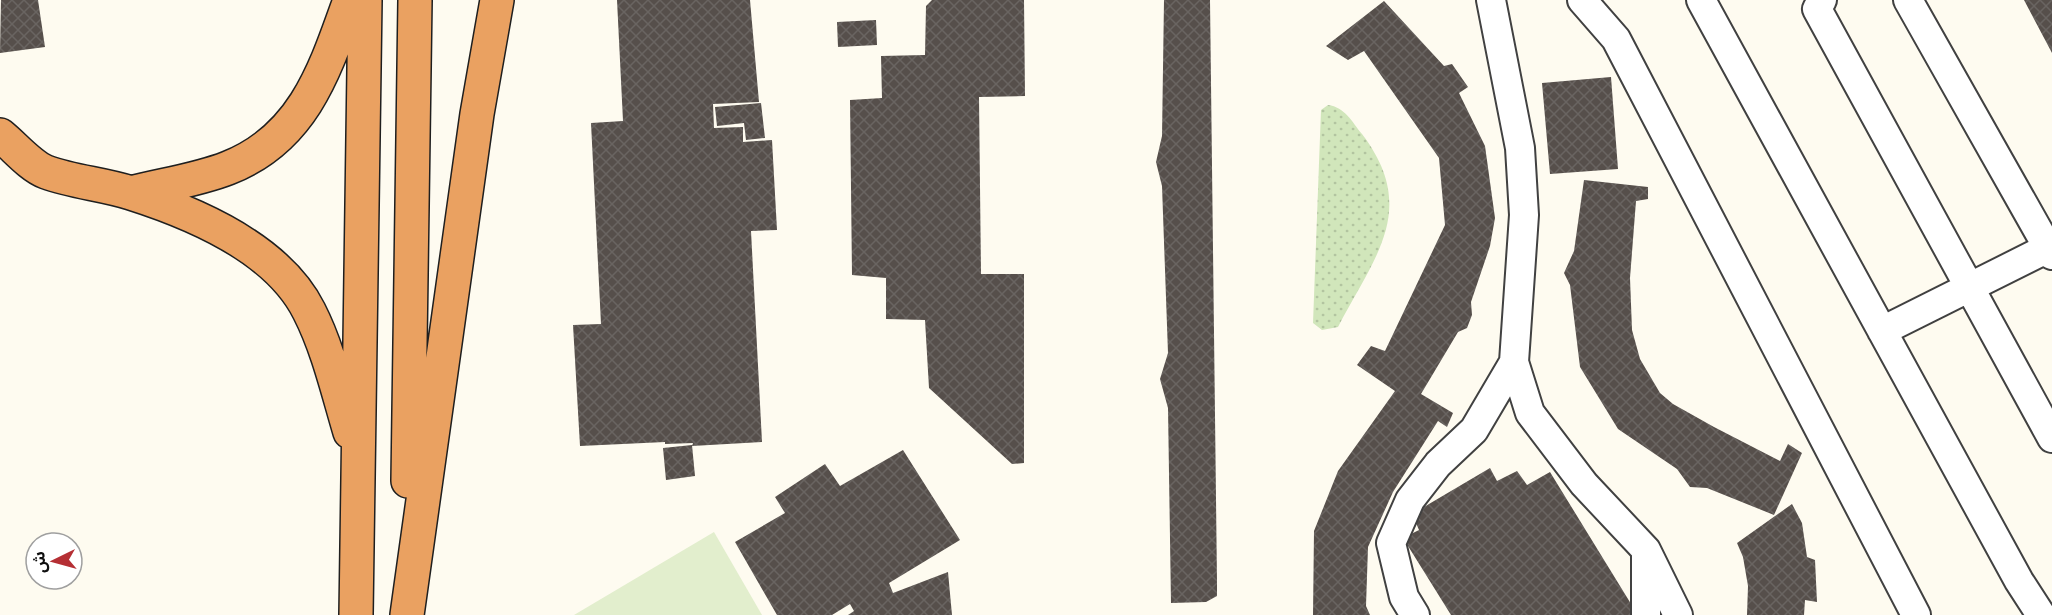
<svg xmlns="http://www.w3.org/2000/svg" width="2052" height="615" font-family="Georgia,'Noto Sans Arabic',serif">
<style>
.grass{fill:url(#grass-dots)}
.pitch{fill:#e2eecd}
.building{fill:url(#building-cross-hatch)}
.lines{fill:none;stroke-linecap:round;stroke-linejoin:round}
.minor-casing{stroke:#414141;stroke-width:32}
.highway-casing{stroke:#1f1f1f;stroke-width:36}
.minor{stroke:#fff;stroke-width:28}
.highway{stroke:#eaa161;stroke-width:33}
</style>
<defs>
<pattern id="grass-dots" width="8" height="8" patternUnits="userSpaceOnUse" patternTransform="scale(1.5)"><rect width="8" height="8" fill="#d1e6bb"/><path d="M2 2h.1M6 6h.1" fill="none" stroke="#b2c4a0" stroke-width="1.8" stroke-linecap="round"/></pattern>
<pattern id="building-cross-hatch" width="8" height="8" patternUnits="userSpaceOnUse" patternTransform="scale(1.5)"><rect width="8" height="8" fill="#564f4b"/><path d="M0 0l8 8M0 8l8-8" fill="none" stroke="#696461"/></pattern>
</defs>
<rect width="100%" height="100%" fill="#fefbf0"/>
<path class="grass" d="M 1328,105 C 1345,107 1352,122 1362,134 C 1419,209 1375,256 1338,327 L 1322,330 L 1313,323 L 1321,110 Z"/>
<path class="pitch" d="M 714,532 L 762,615 L 574,615 Z"/>
<path class="building" d="M 1,0 L 38,0 L 45,47 L 0,53 Z
M 617,0 L 750,0 L 759,102 L 713,104 L 714,128 L 743,127 L 743,142 L 772,140 L 777,230 L 751,231 L 762,442 L 692,446 L 693,443 L 665,444 L 665,442 L 580,446 L 573,325 L 601,324 L 591,123 L 623,121 Z
M 932,0 L 1024,0 L 1025,96 L 979,97 L 981,274 L 1024,274 L 1024,463 L 1012,464 L 929,388 L 925,320 L 886,319 L 886,278 L 852,275 L 850,100 L 882,98 L 881,56 L 925,55 L 926,6 Z
M 1164,0 L 1210,0 L 1217,582 L 1217,596 L 1206,602 L 1171,603 L 1168,408 L 1160,379 L 1168,353 L 1162,186 L 1156,162 L 1162,136 Z
M 2024,0 L 2052,0 L 2052,53 Z
M 1384,1 L 1444,66 L 1452,64 L 1468,87 L 1459,93 L 1485,146 L 1495,218 L 1490,246 L 1471,302 L 1472,315 L 1467,328 L 1458,332 L 1421,394 L 1453,413 L 1447,427 L 1438,421 L 1393,492 L 1368,547 L 1366,606 L 1370,615 L 1313,615 L 1314,531 L 1338,471 L 1395,391 L 1357,365 L 1371,346 L 1385,351 L 1445,225 L 1439,158 L 1364,51 L 1348,60 L 1326,46 Z
M 876,20 L 877,45 L 838,47 L 837,22 Z
M 1611,77 L 1618,169 L 1550,174 L 1542,83 Z
M 761,103 L 765,138 L 746,140 L 744,123 L 717,126 L 715,107 Z
M 1584,180 L 1648,187 L 1648,199 L 1636,201 L 1630,278 L 1632,330 L 1640,359 L 1660,393 L 1673,404 L 1714,427 L 1780,461 L 1788,444 L 1802,453 L 1774,515 L 1707,488 L 1690,487 L 1677,469 L 1618,429 L 1580,367 L 1570,285 L 1564,273 L 1574,251 Z
M 692,445 L 695,476 L 666,480 L 663,448 Z
M 903,450 L 960,540 L 889,583 L 893,593 L 948,572 L 952,615 L 848,615 L 854,611 L 850,604 L 832,615 L 777,615 L 735,542 L 785,513 L 775,497 L 825,464 L 840,486 Z
M 1490,468 L 1497,481 L 1517,471 L 1527,485 L 1550,472 L 1636,612 L 1631,615 L 1451,615 L 1403,538 L 1419,530 L 1412,514 Z
M 1792,504 L 1802,523 L 1807,557 L 1815,560 L 1817,602 L 1805,600 L 1804,615 L 1747,615 L 1748,586 L 1743,557 L 1737,543 Z"/>
<g class="lines">
<g class="minor-casing">
<path id="minor" d="M 1491,0 L 1520,148 L 1524,215 L 1514,362 L 1530,413 L 1584,484 L 1646,550 L 1678,615
M 1582,0 L 1616,39 L 1916,615
M 1701,0 L 2019,581 L 2041,615
M 1822,0 L 1817,9 L 2052,438
M 1908,0 L 2052,255
M 1882,331 L 2048,248
M 1415,615 L 1404,597 L 1391,543 L 1410,500 L 1438,464 L 1474,430 L 1514,362
M 1646,615 L 1646,555"/>
</g>
<g class="highway-casing">
<path id="highway" d="M 0,135 C 14,146 30,166 46,172 C 73,182 103,184 131,193 C 194,213 278,249 309,311 C 328,348 338,392 350,432
M 131,193 C 162,185 198,180 228,168 C 304,138 325,70 350,0
M 408,481 L 415,0
M 356,615 L 365,0
M 407,615 L 477,114 L 497,0"/>
</g>
<use href="#minor" class="minor"/>
<use href="#highway" class="highway"/>
</g>
<g transform="translate(54 561) rotate(265)"><circle r="28" fill="#ffffff" stroke="#9f9f9f" stroke-width="1.5"/>
<path d="M0-4.5L10 22L0 15L-10 22Z" fill="#b52f34"/>
<text y="-9" font-size="16" font-weight="bold" text-anchor="middle" fill="#0e0e0e">ش</text>
</g>
</svg>
